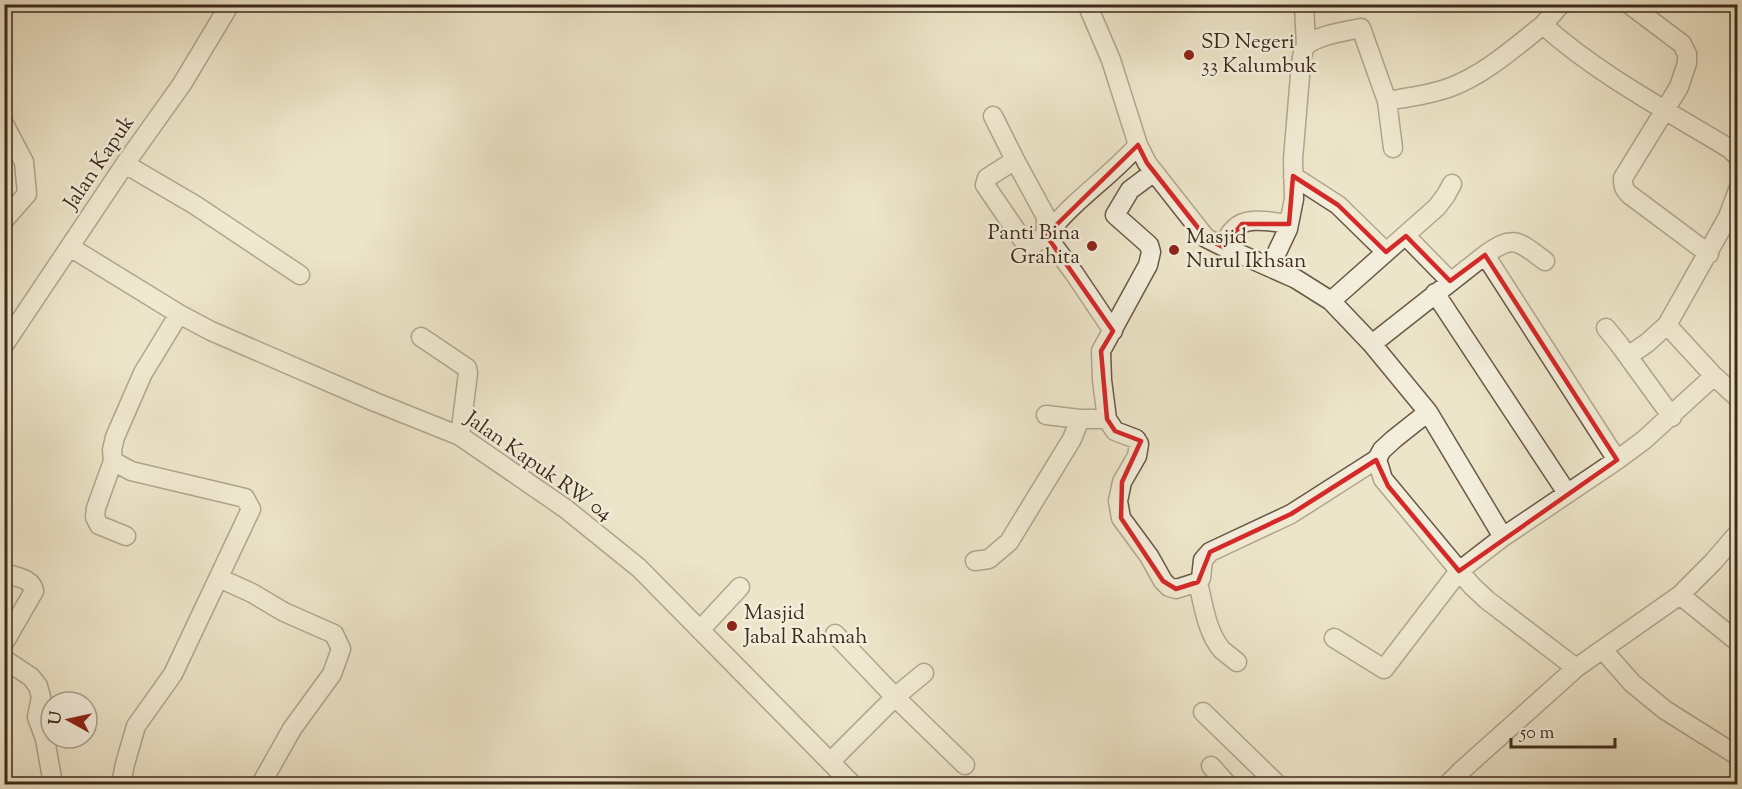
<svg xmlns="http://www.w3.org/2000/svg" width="1742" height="789" font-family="'Sorts Mill Goudy',serif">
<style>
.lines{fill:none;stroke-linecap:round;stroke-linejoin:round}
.minor-casing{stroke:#695946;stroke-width:21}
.minor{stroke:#f3eedc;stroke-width:18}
.marked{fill:none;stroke:#d62828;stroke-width:4.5;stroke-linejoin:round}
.poi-dot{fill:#8f2418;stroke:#f3eedc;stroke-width:2}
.labels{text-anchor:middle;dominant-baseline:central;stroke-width:5;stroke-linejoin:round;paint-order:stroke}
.poi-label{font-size:21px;fill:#3d2a1a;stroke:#f3eedc;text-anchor:start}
.street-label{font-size:21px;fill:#3d2a1a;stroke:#f3eedc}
</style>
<rect width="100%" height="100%" fill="#ede5c9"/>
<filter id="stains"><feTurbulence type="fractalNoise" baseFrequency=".00333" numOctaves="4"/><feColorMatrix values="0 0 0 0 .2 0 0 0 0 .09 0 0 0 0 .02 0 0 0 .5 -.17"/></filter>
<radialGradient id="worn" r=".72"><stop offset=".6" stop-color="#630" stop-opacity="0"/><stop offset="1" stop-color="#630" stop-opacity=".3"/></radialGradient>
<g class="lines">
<g class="minor-casing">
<path id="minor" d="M 1087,4 L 1111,60 L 1138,145 L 1147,163 L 1206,238 L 1222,246 L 1296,279 L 1331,301 L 1372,344 L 1428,412 L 1394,439 L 1382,450 L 1377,459 L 1383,479 L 1472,586 L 1487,600 L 1576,668
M 1304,4 L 1306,46
M 1629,4 L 1682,44 L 1687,54 L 1687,63 L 1679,87 L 1623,178 C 1623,186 1624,190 1630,195 L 1709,254
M 1543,25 L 1561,4
M 1387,101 L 1393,148
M 993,116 L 1015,160
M 4,124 L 24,162 L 27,194 L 4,220
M 125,164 L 195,205 L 300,275
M 1154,172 L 1130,190 L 1115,215 L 1149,245 L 1151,252 L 1148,265 L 1101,351 L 1102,380 L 1107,419 L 1115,431 L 1136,439 L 1139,444 L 1137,456 L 1122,482 L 1118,501 L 1121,518 L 1149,556 L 1163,581 L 1169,587 L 1176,589 L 1198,582 L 1201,578 L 1203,560 L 1210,552 L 1291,514 L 1377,459
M 1293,176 L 1338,205 L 1386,252
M 1738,190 L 1728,217 L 1667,325 L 1714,376 L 1738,398
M 1406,236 L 1450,281
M 1222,246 C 1226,241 1228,235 1233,230 C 1245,215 1272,222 1289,224
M 70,247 L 179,314 L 211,331 L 375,402 L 460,436 L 566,509 L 639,568 L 852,784
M 1485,255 C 1514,234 1518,241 1545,261
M 1270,267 L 1288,229 L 1294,199 L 1293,159 L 1301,64 C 1302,59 1302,51 1306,46 C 1316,35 1347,31 1361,28 L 1387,101 C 1408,97 1431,95 1451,87 C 1485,74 1514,48 1543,25 C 1599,75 1666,110 1730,149 L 1738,157
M 1435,293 L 1567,493
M 1331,301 L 1437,207 L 1446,195 L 1452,184
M 1606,328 L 1619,344 L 1672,417
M 1113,331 L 1074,273 L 1046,235 L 1046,217 L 1015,160 L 987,178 L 985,185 L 1022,239 L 1033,245 C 1049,233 1059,219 1073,206 C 1095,185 1118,168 1138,145
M 421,337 L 467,368 L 468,373 L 460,436
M 1372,344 L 1485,255 L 1617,460
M 4,345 L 125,164 L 182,84 L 230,4
M 1628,356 L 1647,343 L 1667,325
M 1428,412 L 1503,537
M 1046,415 L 1080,419
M 113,461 L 96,508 L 95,517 L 99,525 L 126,536
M 975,561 L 989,559 L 1009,542 L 1072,439 L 1080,419 L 1107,419
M 4,573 C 16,577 32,578 34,591 L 4,643
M 219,578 L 252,593 L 284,612 L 334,634 L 341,649 L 332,674 L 292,729 L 261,784
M 1198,582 C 1203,604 1207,633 1222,650 C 1227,654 1232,658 1237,662
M 1680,595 L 1738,642
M 700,630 L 740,587
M 835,634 L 895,697 L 924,673
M 1334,638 L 1384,669 L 1459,571 L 1503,537 L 1617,460 L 1644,440 L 1714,376
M 1603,650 L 1632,683 L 1665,710 L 1738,756
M 4,659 L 31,677 L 38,686 L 41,697 L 37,717 L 45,739 L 53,784
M 1203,712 L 1277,784
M 830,762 L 895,697 L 965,765
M 1211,766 L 1227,784
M 121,784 L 125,764 L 136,726 L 173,674 L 251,509 L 245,498 L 131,471 L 113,461 L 112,450 L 115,437 L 143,373 L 179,314
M 1448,784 L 1461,771 L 1576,668 L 1680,595 L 1713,562 L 1738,533"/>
</g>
<use href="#minor" class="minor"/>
</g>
<path d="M0 0H1742V789H0ZM 1138,145 L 1147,163 L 1206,238 L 1223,247 L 1242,224 L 1289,224 L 1293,176 L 1338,205 L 1386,252 L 1406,236 L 1450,281 L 1485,255 L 1617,460 L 1459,571 L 1388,486 L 1376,460 L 1291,514 L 1210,552 L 1198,582 L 1176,589 L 1163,581 L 1121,518 L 1122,482 L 1141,441 L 1115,431 L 1107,419 L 1101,351 L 1113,331 L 1046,235 Z" fill="#ede5c9" fill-opacity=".55" fill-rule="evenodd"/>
<path class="marked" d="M 1138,145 L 1147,163 L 1206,238 L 1223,247 L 1242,224 L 1289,224 L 1293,176 L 1338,205 L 1386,252 L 1406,236 L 1450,281 L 1485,255 L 1617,460 L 1459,571 L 1388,486 L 1376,460 L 1291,514 L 1210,552 L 1198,582 L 1176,589 L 1163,581 L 1121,518 L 1122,482 L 1141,441 L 1115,431 L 1107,419 L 1101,351 L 1113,331 L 1046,235 Z"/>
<g class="poi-dot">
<circle cx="1189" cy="55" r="6"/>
<circle cx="1092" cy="246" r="6"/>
<circle cx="1174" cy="250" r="6"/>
<circle cx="732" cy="626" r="6"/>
</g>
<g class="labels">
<g class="poi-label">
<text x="1201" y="43">SD Negeri<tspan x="1201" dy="24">33 Kalumbuk</tspan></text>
<text x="1080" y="234" text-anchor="end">Panti Bina<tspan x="1080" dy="24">Grahita</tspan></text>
<text x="1186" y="238">Masjid<tspan x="1186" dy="24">Nurul Ikhsan</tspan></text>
<text x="744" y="614">Masjid<tspan x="744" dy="24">Jabal Rahmah</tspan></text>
</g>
<g class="street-label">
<text transform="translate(100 163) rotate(-56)">Jalan Kapuk</text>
<text transform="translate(538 467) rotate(35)">Jalan Kapuk RW 04</text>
</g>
</g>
<rect width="1742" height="789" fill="none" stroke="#ede5c9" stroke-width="24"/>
<rect x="6" y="6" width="1730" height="777" fill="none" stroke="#3d2a1a" stroke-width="3"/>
<rect x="12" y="12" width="1718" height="765" fill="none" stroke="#3d2a1a" stroke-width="1.5"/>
<g transform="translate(69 720) rotate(278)"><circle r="28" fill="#f3eedc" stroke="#aaa08e" stroke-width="1.5"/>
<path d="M0-4.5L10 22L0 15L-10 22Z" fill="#8f2418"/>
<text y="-9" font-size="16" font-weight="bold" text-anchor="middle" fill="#3d2a1a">U</text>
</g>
<path d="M1511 738v9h104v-9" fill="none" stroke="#3d2a1a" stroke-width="3"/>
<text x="1520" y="738" font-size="18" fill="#3d2a1a" stroke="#f3eedc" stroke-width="4.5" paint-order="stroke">50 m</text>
<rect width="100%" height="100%" filter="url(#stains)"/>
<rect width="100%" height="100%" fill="url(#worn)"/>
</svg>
